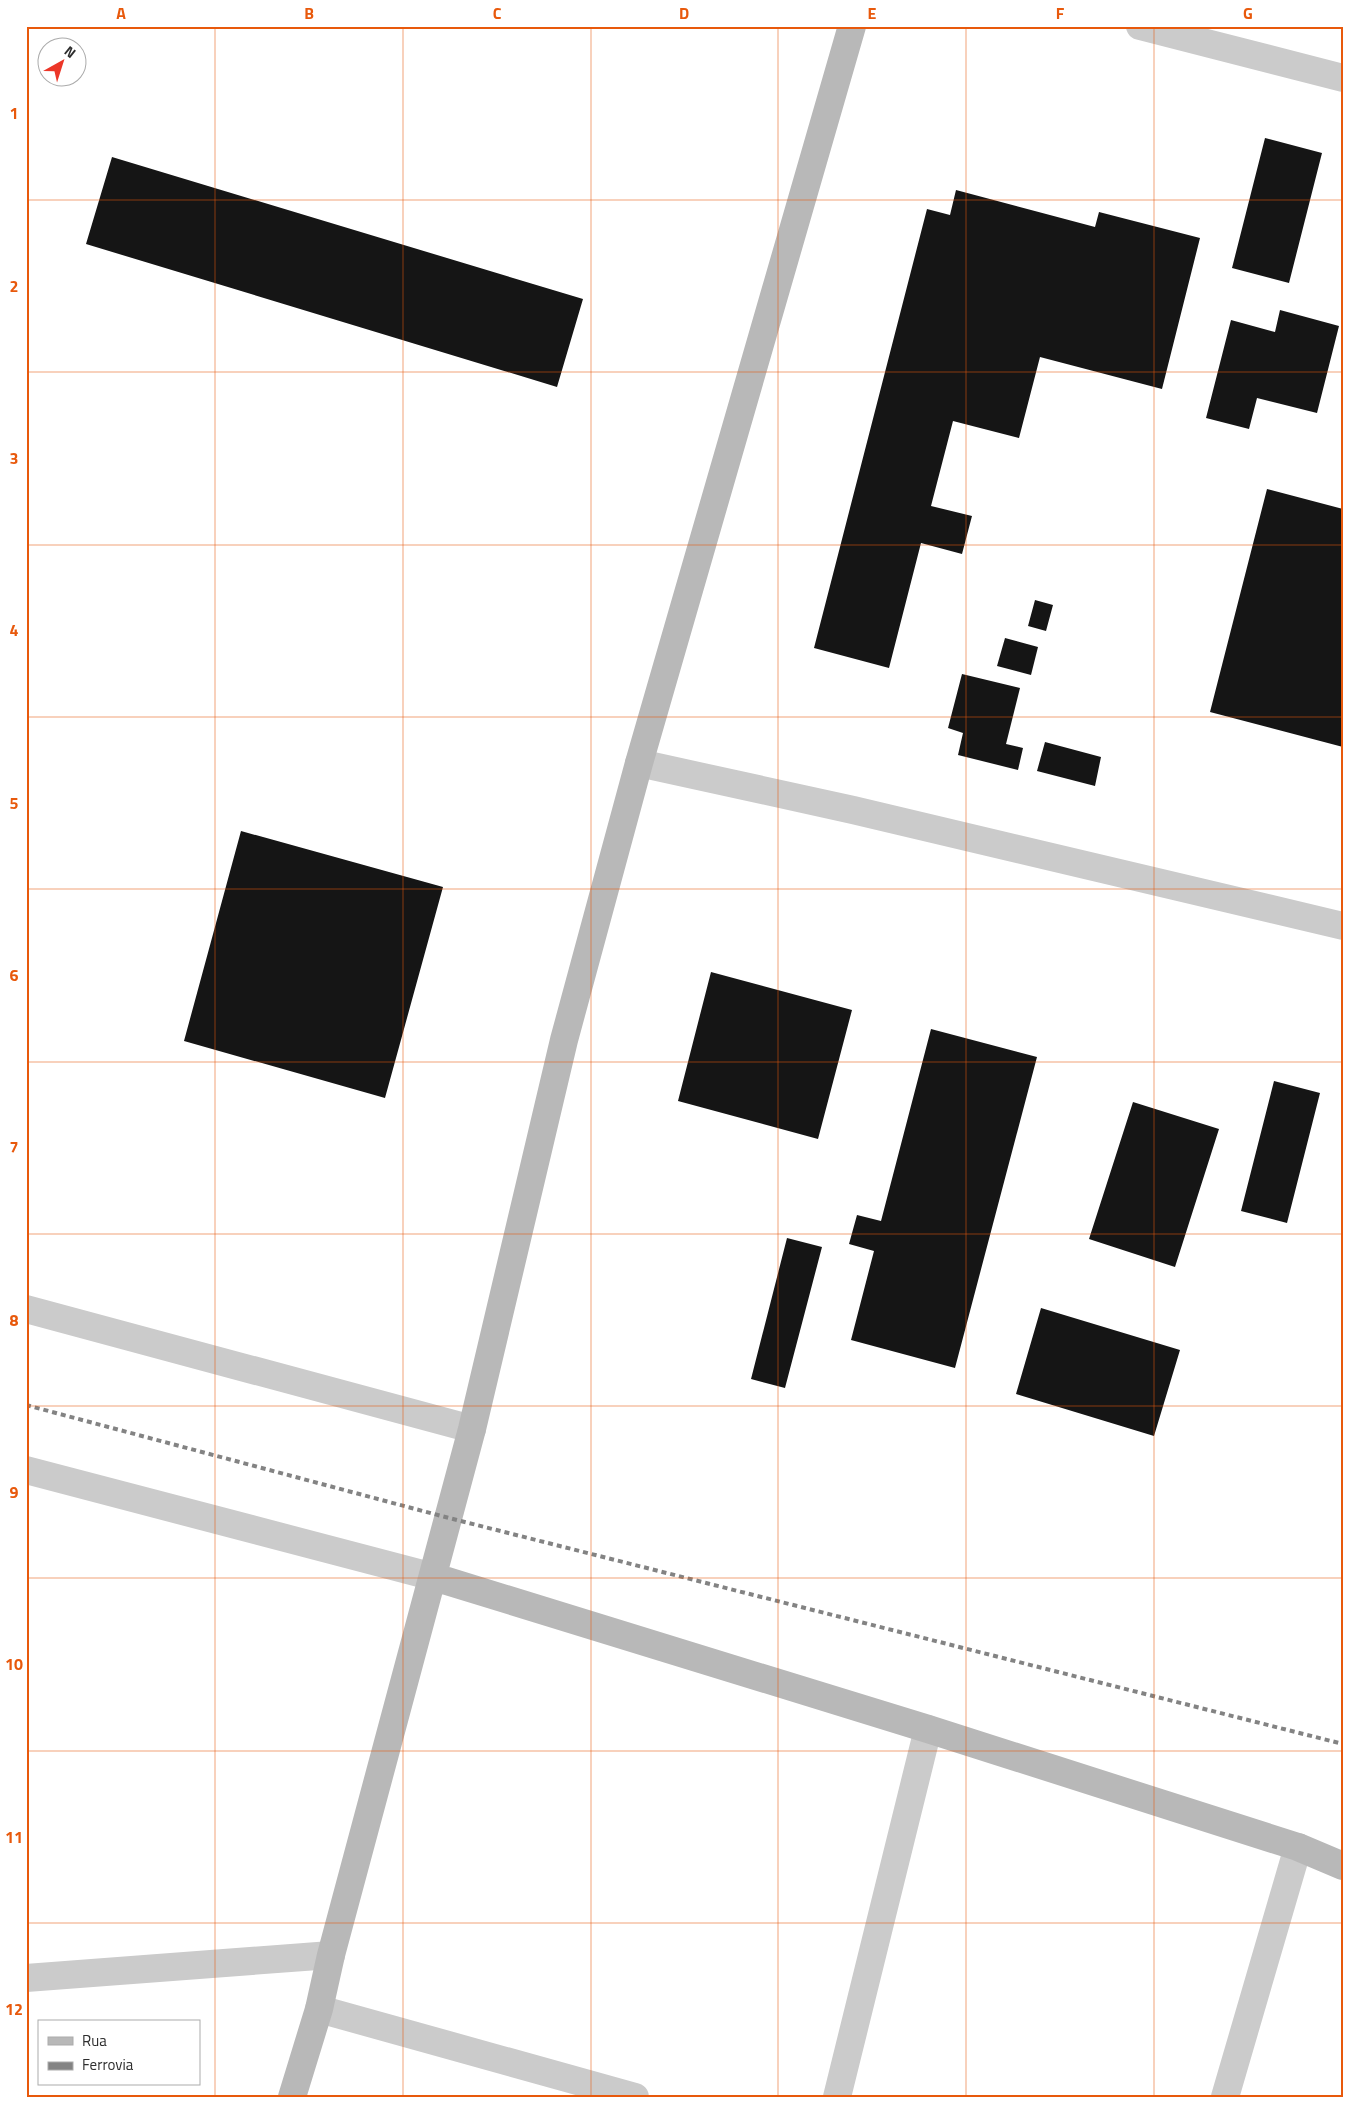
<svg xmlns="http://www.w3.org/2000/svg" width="1369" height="2123" font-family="'Titillium Web',sans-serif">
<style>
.building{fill:#151515}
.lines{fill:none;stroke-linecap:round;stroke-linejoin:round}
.street{stroke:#cbcbcb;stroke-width:28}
.secondary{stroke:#b8b8b8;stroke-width:28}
.rail{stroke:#838383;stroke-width:4;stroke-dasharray:5 4;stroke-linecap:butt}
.grid{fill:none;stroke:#e8590c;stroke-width:1;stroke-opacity:0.55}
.neatline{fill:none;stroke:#e8590c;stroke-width:2}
.grid-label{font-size:16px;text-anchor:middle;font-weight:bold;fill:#e8590c}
</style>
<rect width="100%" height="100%" fill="#fff"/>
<path class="building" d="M 1265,138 L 1322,153 L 1289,283 L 1232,268 Z
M 112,157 L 583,299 L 557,387 L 86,244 Z
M 956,190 L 1095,227 L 1099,212 L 1200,238 L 1162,389 L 1040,357 L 1019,438 L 953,421 L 931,506 L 972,516 L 962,554 L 921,543 L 889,668 L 814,648 L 927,209 L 950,215 Z
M 1280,310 L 1339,326 L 1317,413 L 1257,398 L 1249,429 L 1206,418 L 1231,320 L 1275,332 Z
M 1267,489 L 1343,509 L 1343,747 L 1210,712 Z
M 1035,600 L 1053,605 L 1046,631 L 1028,626 Z
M 1005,638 L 1038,647 L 1031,675 L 997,666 Z
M 962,674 L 1020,688 L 1006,744 L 1023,748 L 1018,770 L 958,755 L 963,733 L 948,728 Z
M 1045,742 L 1101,757 L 1095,786 L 1037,771 Z
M 241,831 L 443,887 L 385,1098 L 184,1041 Z
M 711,972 L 852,1010 L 818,1139 L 678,1101 Z
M 931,1029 L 1037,1057 L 955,1368 L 851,1340 L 874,1251 L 849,1244 L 857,1215 L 881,1221 Z
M 1274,1081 L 1320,1093 L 1287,1223 L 1241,1211 Z
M 1133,1102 L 1219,1129 L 1175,1267 L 1089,1239 Z
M 787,1238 L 822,1247 L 785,1388 L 751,1379 Z
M 1041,1308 L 1180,1350 L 1154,1436 L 1016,1394 Z"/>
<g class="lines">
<path class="street" d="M 1140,26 L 1343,78
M 639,763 L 853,810 L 1343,926
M 26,1309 L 472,1429
M 26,1470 L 434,1577
M 26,1978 L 331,1955
M 319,2009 L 635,2097
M 837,2097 L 928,1729
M 1225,2097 L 1298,1847"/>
<path class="secondary" d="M 434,1577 L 928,1729 L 1298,1847 L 1343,1866
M 292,2097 L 319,2009 L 331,1955 L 472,1429 L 564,1040 L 639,763 L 852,26"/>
<path class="rail" d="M 26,1405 L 449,1518 L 1343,1744"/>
</g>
<path class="grid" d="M 215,26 L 215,2097M 403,26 L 403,2097M 591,26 L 591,2097M 778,26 L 778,2097M 966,26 L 966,2097M 1154,26 L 1154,2097M 26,200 L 1343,200M 26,372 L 1343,372M 26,545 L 1343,545M 26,717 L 1343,717M 26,889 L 1343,889M 26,1062 L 1343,1062M 26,1234 L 1343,1234M 26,1406 L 1343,1406M 26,1578 L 1343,1578M 26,1751 L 1343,1751M 26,1923 L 1343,1923"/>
<rect width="1369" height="2123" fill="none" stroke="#ffffff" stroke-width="55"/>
<rect x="38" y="2020" width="162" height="65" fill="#ffffff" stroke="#ababab"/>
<rect x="48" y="2037" width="25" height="8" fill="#b8b8b8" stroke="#ababab"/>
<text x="82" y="2046" font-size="15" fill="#2e2e2e">Rua</text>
<rect x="48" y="2062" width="25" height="8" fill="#838383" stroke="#ababab"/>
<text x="82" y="2070" font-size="15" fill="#2e2e2e">Ferrovia</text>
<g transform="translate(62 62) rotate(39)"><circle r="24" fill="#ffffff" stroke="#ababab"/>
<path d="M0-4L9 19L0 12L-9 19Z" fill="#ec3628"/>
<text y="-8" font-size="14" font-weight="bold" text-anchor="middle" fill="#2e2e2e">N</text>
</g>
<rect x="28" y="28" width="1314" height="2068" class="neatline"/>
<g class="grid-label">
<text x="121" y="19">A</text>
<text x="309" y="19">B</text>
<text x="497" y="19">C</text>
<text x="684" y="19">D</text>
<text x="872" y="19">E</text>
<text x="1060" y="19">F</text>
<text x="1248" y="19">G</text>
<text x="14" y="119">1</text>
<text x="14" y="292">2</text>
<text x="14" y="464">3</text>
<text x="14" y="636">4</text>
<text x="14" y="809">5</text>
<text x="14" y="981">6</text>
<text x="14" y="1153">7</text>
<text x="14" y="1326">8</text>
<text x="14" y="1498">9</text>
<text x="14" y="1670">10</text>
<text x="14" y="1843">11</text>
<text x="14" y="2015">12</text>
</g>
</svg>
